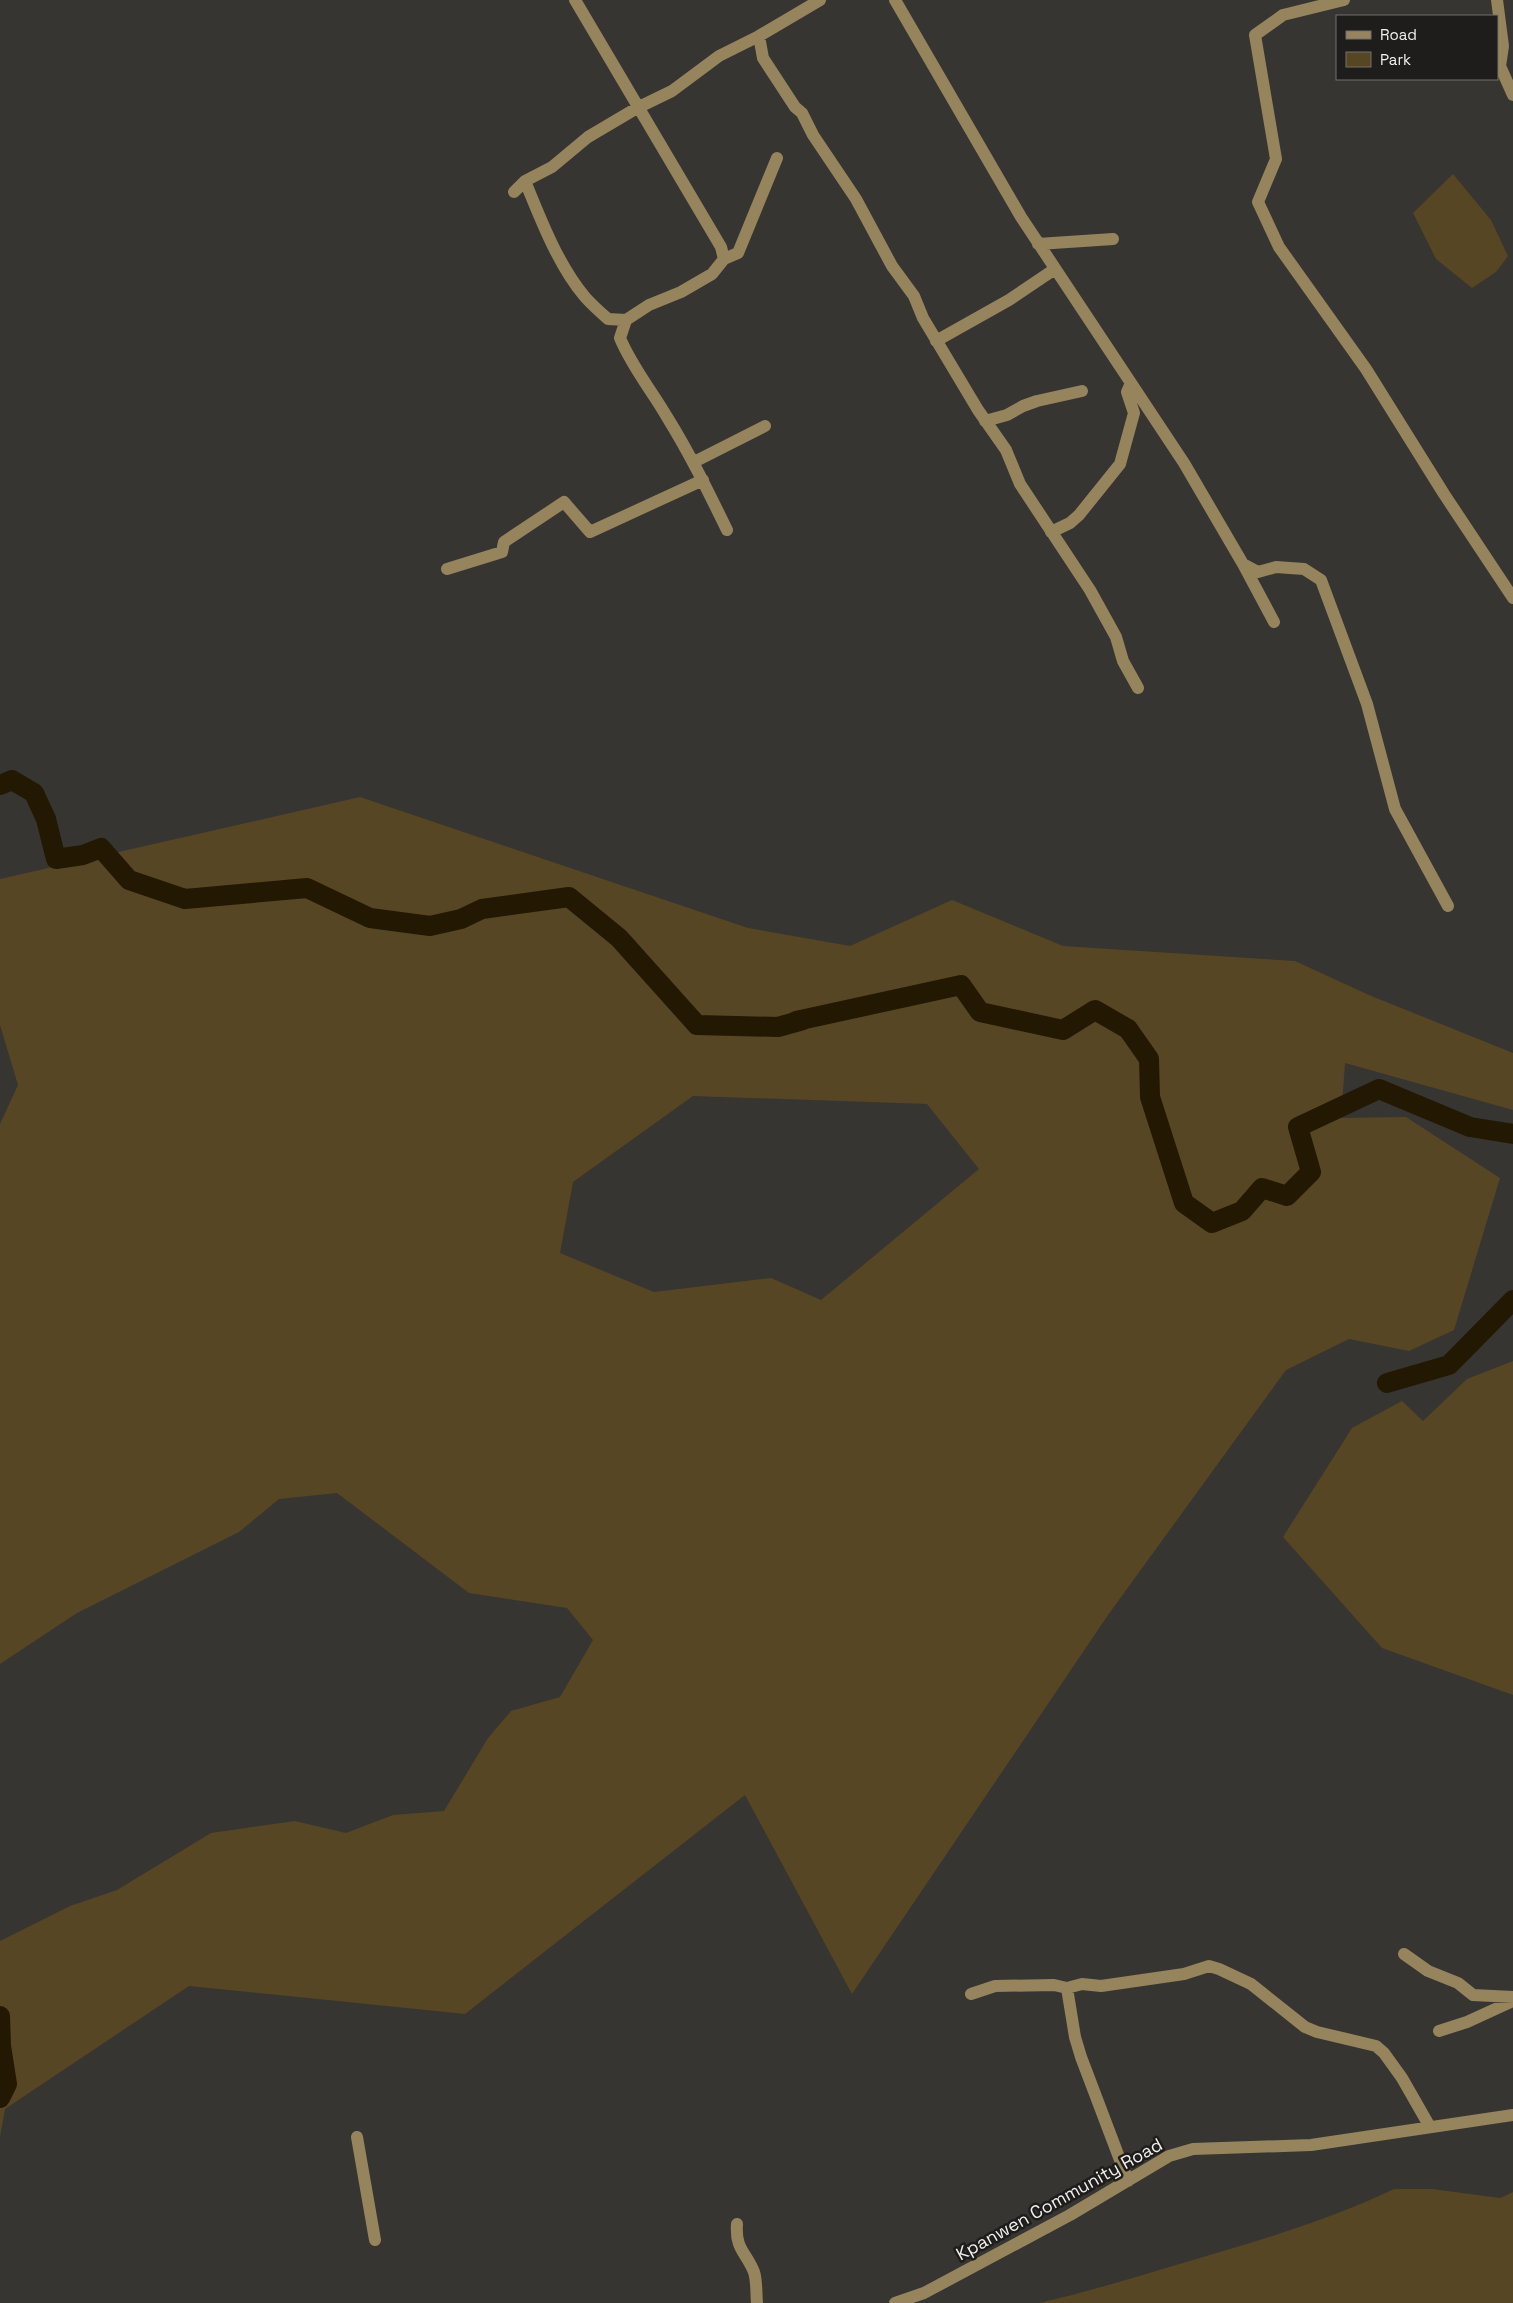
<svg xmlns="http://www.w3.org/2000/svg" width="1513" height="2303" font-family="'Space Grotesk',sans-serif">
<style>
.green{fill:#564623;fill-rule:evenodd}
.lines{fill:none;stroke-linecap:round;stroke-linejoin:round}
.river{stroke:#231801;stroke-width:20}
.minor{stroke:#96845d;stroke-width:12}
.labels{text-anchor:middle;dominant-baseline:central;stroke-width:5;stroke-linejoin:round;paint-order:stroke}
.street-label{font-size:18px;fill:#f0efec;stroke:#1e1d1b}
</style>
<rect width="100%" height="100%" fill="#373531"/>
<path class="green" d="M 1453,174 L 1491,220 L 1508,256 L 1496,272 L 1472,288 L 1436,259 L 1413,213 Z
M 360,797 L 748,928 L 850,946 L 952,900 L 1063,946 L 1295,961 L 1369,995 L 1513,1053 L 1513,1110 L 1345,1063 L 1341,1118 L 1406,1117 L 1500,1178 L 1454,1330 L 1409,1351 L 1349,1339 L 1286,1370 L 1108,1615 L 852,1994 L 745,1795 L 465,2014 L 189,1986 L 5,2109 L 0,2137 L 0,1941 L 70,1906 L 117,1890 L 211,1833 L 295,1821 L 346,1833 L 393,1815 L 444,1811 L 488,1738 L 511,1711 L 560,1697 L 593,1640 L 567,1608 L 469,1593 L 337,1493 L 279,1499 L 239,1532 L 77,1613 L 0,1664 L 0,1124 L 18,1085 L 0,1025 L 0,879 ZM 693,1096 L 927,1104 L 979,1169 L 821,1300 L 771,1278 L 654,1292 L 560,1253 L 573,1182 Z
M 1513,1361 L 1513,1695 L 1382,1648 L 1283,1537 L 1352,1428 L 1402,1401 L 1423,1421 L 1467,1379 Z
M 1394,2189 L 1432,2189 L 1500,2198 L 1513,2192 L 1513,2303 L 1039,2303 C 1091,2291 1142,2275 1193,2260 C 1261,2240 1329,2220 1394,2189 Z"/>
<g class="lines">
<path class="river" d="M 0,785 L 12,780 L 34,793 L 46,819 L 56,859 L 83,855 L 101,848 L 129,880 L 185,899 L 307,888 L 370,918 L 430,926 L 461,919 L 482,909 L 569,897 L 619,938 L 697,1025 L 778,1027 L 803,1020
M 796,1021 L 961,985 L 980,1012 L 1063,1030 L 1095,1010 L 1128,1029 L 1149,1059 L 1150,1097 L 1184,1203 L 1212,1223 L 1242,1211 L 1262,1188 L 1287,1196 L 1311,1172 L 1298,1127 L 1379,1089 L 1470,1127 L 1513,1134
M 1387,1383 L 1449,1365 L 1513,1300
M 0,2016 L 1,2046 L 7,2084 L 0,2098"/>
<path class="minor" d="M 575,0 L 721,247 L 724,259 L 712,274 L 681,292 L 649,305 L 626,320 L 620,338 C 632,367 652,391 667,417 C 690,454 708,491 727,530
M 820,0 L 759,36 L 763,58 L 795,107 L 802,113 L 813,135 L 856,199 L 892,266 L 914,296 L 923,318 L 978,410 L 1006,450 L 1020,484 L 1090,590 L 1116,637 L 1123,661 L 1138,688
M 895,0 L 1021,217 L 1184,463 L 1243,564 L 1258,572 L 1276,567 L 1304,569 L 1321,580 L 1367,704 L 1395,809 L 1448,906
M 1344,0 L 1283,15 L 1255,35 L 1276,159 L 1258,202 L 1279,247 L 1366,369 L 1444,494 L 1513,598
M 1497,0 L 1503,46 L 1500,66 L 1513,95
M 525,181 C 541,220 558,265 585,297 C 592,305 600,312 608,319 L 626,320
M 514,192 L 525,181 L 552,167 L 588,137 L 637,108 L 672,91 L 719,56 L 759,36
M 1038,244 L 1113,239
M 724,259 L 738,253 L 777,158
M 936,341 L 1009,300 L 1055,269
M 985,421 L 1007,415 L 1023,406 L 1037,401 L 1082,391
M 694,462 L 765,426
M 1051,532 L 1070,523 L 1079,515 L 1120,464 L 1134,413 L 1127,392 L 1131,383
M 1243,564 L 1274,622
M 447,569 L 502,552 L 504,542 L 564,502 L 590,532 L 703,480
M 1404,1954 L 1428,1971 L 1458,1983 L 1473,1995 L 1513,1997
M 1067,1988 L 1075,2037 L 1081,2057 L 1128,2181
M 971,1994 L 995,1986 L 1054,1985 L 1067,1988 L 1082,1984 L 1101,1986 L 1184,1974 L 1209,1966 L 1219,1969 L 1251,1984 L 1305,2027 L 1317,2032 L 1376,2046 L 1384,2053 L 1402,2078 L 1430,2127
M 1439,2031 L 1467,2022 L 1513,2001
M 357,2137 L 375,2240
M 737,2224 C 735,2249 746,2252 754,2272 C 757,2281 756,2293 757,2303
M 895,2303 L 924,2293 L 1070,2215 L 1169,2156 L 1193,2149 L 1311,2145 L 1513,2115"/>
</g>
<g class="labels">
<g class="street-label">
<text transform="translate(1059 2199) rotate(-29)">Kpanwen Community Road</text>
</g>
</g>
<rect x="1336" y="15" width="162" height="65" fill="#1e1d1b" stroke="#72716f"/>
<rect x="1346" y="31" width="25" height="8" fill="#96845d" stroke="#72716f"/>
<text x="1380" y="40" font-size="15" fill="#f0efec">Road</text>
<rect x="1346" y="52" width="25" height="15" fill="#564623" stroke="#72716f"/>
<text x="1380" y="65" font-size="15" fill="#f0efec">Park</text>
</svg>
